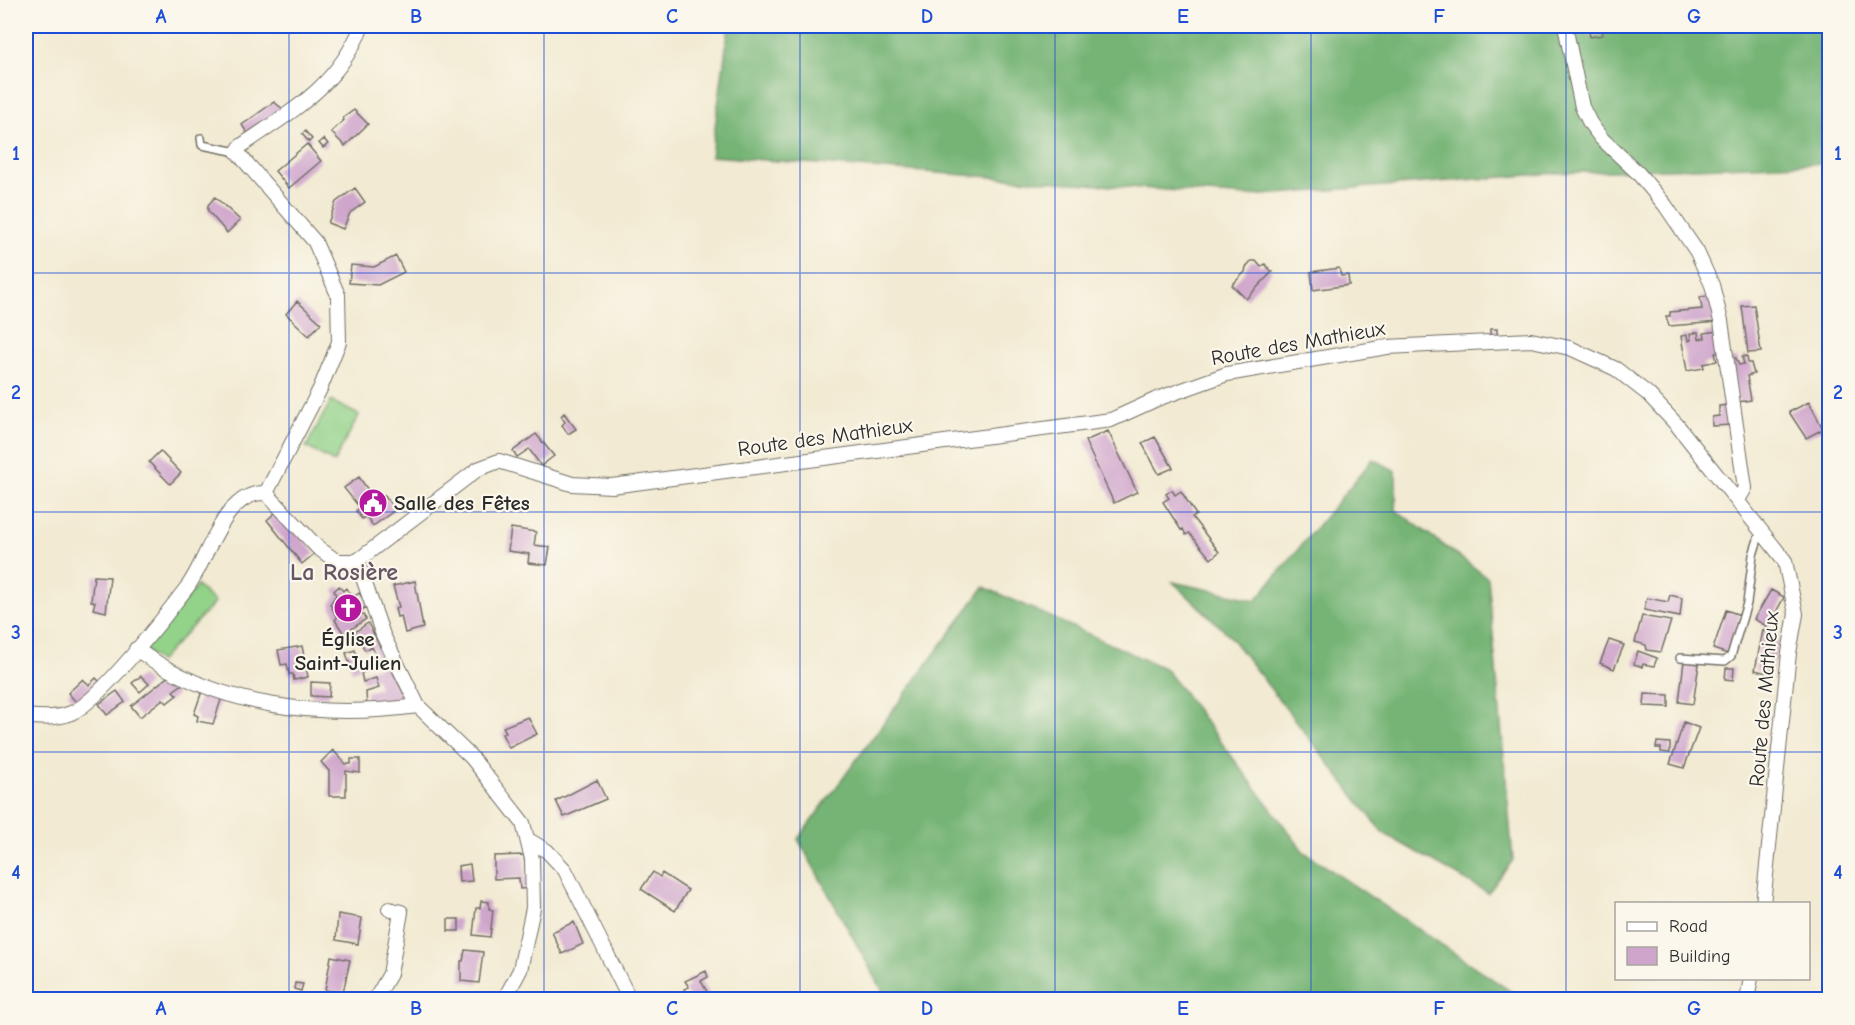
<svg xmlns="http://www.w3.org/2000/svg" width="1855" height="1025" font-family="'Comic Neue',sans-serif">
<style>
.green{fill:#92d289;stroke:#5e7e5a;stroke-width:1.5}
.forest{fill:#75b475;stroke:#507050;stroke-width:1.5}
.building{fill:#cfa5cc}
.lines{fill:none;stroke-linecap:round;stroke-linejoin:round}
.service-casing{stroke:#716e65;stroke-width:10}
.minor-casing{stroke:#716e65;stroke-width:16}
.service{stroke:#fff;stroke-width:7}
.minor{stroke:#fff;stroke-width:14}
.grid{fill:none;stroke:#1d4ed8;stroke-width:1.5;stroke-opacity:0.55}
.labels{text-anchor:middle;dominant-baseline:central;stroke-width:4.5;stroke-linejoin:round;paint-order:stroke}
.street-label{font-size:21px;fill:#2b2b2b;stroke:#fbf7ec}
.poi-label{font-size:21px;font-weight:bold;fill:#2b2b2b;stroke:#fbf7ec;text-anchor:start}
.quarter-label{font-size:24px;font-weight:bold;fill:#645663;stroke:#fbf7ec}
.neatline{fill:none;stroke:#1d4ed8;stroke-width:2}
.grid-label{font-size:20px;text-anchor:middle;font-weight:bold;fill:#1d4ed8}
</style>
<rect width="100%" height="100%" fill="#fbf7ec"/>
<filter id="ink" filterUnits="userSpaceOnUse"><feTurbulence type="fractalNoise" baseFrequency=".0167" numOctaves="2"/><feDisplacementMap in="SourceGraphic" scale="12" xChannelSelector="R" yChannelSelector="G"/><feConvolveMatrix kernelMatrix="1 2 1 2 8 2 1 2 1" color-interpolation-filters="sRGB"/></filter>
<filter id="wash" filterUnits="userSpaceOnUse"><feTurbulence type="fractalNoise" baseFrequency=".008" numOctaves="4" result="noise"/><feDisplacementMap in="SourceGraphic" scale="24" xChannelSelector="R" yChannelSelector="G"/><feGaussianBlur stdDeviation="1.35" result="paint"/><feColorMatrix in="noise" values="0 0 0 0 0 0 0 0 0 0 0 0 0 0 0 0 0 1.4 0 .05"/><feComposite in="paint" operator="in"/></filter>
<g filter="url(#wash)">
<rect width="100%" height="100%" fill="#f2ead2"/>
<path class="green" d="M 331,401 L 359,415 L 334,462 L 306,447 Z
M 197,586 L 215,602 L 159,662 L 144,649 Z"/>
<path class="forest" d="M 729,26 L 1829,26 L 1829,163 L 1557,173 L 1248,196 L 711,156 Z
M 1373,459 L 1396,471 L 1396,510 L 1488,578 L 1513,860 L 1488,893 L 1383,833 L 1228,634 L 1173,582 L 1256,600 Z
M 984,587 L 1166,669 L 1303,851 L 1513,993 L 1513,999 L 887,999 L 798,839 Z"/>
<g id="blocks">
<path class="building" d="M 1588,26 L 1601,26 L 1603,35 L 1590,37 Z
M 274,102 L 284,110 L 248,134 L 242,125 Z
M 354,110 L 368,124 L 345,146 L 331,132 L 344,120 L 343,118 Z
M 305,131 L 312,139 L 309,142 L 302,134 Z
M 324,139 L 328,144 L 323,148 L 319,143 Z
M 307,144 L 321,161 L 289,188 L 275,171 Z
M 355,188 L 365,202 L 350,213 L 343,229 L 328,223 L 336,202 Z
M 215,197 L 240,220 L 227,233 L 208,211 L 208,205 Z
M 396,256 L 404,272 L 378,285 L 349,283 L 351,265 L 374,267 Z
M 1251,261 L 1256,261 L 1261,267 L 1265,264 L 1272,272 L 1246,299 L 1232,285 L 1245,272 L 1246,267 Z
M 1339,268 L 1341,276 L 1348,275 L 1349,285 L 1313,290 L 1311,272 Z
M 1711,296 L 1718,322 L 1669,326 L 1666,316 L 1670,316 L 1670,312 L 1702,309 L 1700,297 Z
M 297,301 L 321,323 L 309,336 L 286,314 Z
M 1754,305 L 1761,352 L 1748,353 L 1742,306 Z
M 1490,329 L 1497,329 L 1497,336 L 1490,337 Z
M 1718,331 L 1722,352 L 1715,353 L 1717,361 L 1703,364 L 1704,368 L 1687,371 L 1681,336 L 1687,335 L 1688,341 L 1691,340 L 1690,334 L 1698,332 L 1699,339 L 1705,338 L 1704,333 Z
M 1747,356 L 1748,363 L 1751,363 L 1754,374 L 1747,376 L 1751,400 L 1738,402 L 1730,359 L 1736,358 L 1739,365 L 1744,364 L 1742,357 Z
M 1809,402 L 1823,429 L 1806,438 L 1789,412 Z
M 1730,405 L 1733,425 L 1712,426 L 1712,417 L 1719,416 L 1719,406 Z
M 564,413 L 576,429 L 568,434 L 562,425 L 565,422 L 561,416 Z
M 1108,431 L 1137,492 L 1114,503 L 1085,441 Z
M 536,434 L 554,456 L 541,466 L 529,449 L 517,457 L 513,451 Z
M 1155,437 L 1173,468 L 1159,474 L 1142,443 Z
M 160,451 L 181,473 L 170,484 L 149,462 Z
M 359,477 L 370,493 L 374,490 L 379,498 L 384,495 L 395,510 L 373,526 L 366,516 L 362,519 L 356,511 L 360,508 L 344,488 Z
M 1172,490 L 1175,495 L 1181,491 L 1196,515 L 1192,517 L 1219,552 L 1211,559 L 1189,533 L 1186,535 L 1183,529 L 1181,530 L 1163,502 L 1169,498 L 1166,494 Z
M 278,510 L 315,553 L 302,564 L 267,520 Z
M 511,528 L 536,532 L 534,545 L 550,547 L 547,565 L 528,563 L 529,554 L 508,551 Z
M 94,576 L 110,577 L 106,612 L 93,609 L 95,602 L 91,601 Z
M 415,581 L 423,628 L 405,633 L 401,616 L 397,617 L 395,608 L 399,607 L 393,586 Z
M 339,586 L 343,591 L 346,588 L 351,595 L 355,596 L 359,593 L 368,606 L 360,611 L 366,619 L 344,634 L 335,620 L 337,618 L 330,604 L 336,595 L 334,591 Z
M 1771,590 L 1784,597 L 1768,627 L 1754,619 Z
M 1670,595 L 1682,598 L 1680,617 L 1644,610 L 1647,598 L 1668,602 Z
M 1726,610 L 1740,615 L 1728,654 L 1713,649 Z
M 1642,616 L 1671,621 L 1661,652 L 1647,650 L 1646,645 L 1635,642 Z
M 368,623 L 407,700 L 390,707 L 367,708 L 366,692 L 379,688 L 376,678 L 363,682 L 361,673 L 381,666 L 372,647 L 365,650 L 355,632 Z
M 1763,630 L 1779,635 L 1771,674 L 1755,670 Z
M 1609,640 L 1624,645 L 1614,669 L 1600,663 Z
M 302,646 L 308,677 L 294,680 L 293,674 L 289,674 L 287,664 L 281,665 L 278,650 Z
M 355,650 L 360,668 L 352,671 L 346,653 Z
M 1638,651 L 1657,658 L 1654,666 L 1643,664 L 1642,667 L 1634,664 Z
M 1684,661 L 1699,664 L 1693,704 L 1679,702 Z
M 1726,668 L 1734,668 L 1733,680 L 1725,679 Z
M 170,675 L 184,683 L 173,691 L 177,695 L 167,703 L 163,699 L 140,717 L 131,706 Z
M 141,676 L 149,684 L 140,692 L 132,683 Z
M 96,678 L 100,682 L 77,703 L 68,693 L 83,679 L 89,685 Z
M 311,682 L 330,683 L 329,697 L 311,696 Z
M 117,691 L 125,702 L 107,715 L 99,704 Z
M 202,691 L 222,697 L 213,724 L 197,721 L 198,716 L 194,714 Z
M 1645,694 L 1669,695 L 1669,707 L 1644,706 Z
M 528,717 L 537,734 L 509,748 L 502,734 L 506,732 L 503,727 Z
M 1684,722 L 1699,728 L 1684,768 L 1670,764 Z
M 1657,742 L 1670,743 L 1670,753 L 1661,752 L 1661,748 L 1656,748 Z
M 333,750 L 346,764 L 351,764 L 351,759 L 360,759 L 360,773 L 346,771 L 346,796 L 329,796 L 329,771 L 321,762 Z
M 597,780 L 606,799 L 564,817 L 556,801 Z
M 524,855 L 526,877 L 530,877 L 531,888 L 520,889 L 519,878 L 494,879 L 494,856 Z
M 470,864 L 472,881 L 459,882 L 458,866 Z
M 653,872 L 660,877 L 662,873 L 688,890 L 675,911 L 641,889 Z
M 481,901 L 489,902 L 489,909 L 493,910 L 490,937 L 473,935 L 476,908 L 480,908 Z
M 338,914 L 362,918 L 358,944 L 336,940 Z
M 448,919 L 459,919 L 459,931 L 448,931 Z
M 574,922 L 583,944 L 562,954 L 552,932 Z
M 465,950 L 483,952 L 479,983 L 461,981 L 461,961 L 463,961 Z
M 331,956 L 350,960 L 343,993 L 325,990 Z
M 706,971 L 708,977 L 701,981 L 711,999 L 690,999 L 684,989 L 689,987 L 685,981 Z
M 295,983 L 303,984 L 301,991 L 294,989 Z"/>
</g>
</g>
<g filter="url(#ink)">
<use href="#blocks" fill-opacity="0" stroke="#716e65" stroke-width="1.5"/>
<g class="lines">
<g class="service-casing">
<path id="service" d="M 201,138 L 202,145 L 237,152
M 1680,658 L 1725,661 L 1731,656 L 1747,603 L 1753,555 L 1761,530"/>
</g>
<g class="minor-casing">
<path id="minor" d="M 1565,26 L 1582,107 L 1590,123 L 1601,138 L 1638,173 L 1665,205 L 1697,252 L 1712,285 L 1721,321 L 1745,488 L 1738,500
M 266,493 L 320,389 L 339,342 L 338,295 L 315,242 L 237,152 L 241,146 C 293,110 337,87 362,26
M 266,493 L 317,547 L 336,561 L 357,561
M 357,561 L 478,469 L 499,461 L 572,484 L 612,486 L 1111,420 L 1157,399 L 1227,374 L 1387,347 L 1531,340 L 1570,348 L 1616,369 L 1648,394 L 1677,425 L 1785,561 L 1796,614 L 1789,653 L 1763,904
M 357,561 L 383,635 L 418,706 L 472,758 L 523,823 L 532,859 L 533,908 L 520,970 L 504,1000
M 136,649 C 218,708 320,719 418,706
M 26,716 C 41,718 56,719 71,713 C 98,703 168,613 188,586 C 208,559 224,490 266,493
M 527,839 L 547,851 L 565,870 L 630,1000
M 375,1000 L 390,974 L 401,912 L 389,909
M 1747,1000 L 1751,978"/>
</g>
<use href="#service" class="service"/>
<use href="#minor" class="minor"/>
</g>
</g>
<path class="grid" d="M 289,26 L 289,1000M 544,26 L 544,1000M 800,26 L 800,1000M 1055,26 L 1055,1000M 1311,26 L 1311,1000M 1566,26 L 1566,1000M 26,273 L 1830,273M 26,512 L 1830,512M 26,752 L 1830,752"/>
<defs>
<g id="civic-disc" transform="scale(1.5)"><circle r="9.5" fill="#b5179e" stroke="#fbf7ec"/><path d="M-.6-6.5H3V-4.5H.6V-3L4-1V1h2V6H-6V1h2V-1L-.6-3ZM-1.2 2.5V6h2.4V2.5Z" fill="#fff"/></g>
<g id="church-disc" transform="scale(1.5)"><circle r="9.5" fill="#b5179e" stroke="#fbf7ec"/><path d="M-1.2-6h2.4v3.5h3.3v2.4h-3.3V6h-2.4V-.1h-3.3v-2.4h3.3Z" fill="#fff"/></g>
</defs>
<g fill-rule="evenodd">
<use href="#civic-disc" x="373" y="503"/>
<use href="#church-disc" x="348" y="608"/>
</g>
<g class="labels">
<g class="street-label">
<text transform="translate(1298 343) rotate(-10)">Route des Mathieux</text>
<text transform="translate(825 437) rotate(-8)">Route des Mathieux</text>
<text transform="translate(1764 699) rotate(-85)">Route des Mathieux</text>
</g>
<g class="poi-label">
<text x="394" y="503">Salle des Fêtes</text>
<text x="348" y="639" text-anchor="middle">Église<tspan x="348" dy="24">Saint-Julien</tspan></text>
</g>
<g class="quarter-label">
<text x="344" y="572">La Rosière</text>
</g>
</g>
<rect width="1855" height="1025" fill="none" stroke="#fbf7ec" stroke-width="66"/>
<rect x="1615" y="902" width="195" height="78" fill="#fbf7ec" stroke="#a8a59f" stroke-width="1.5"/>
<rect x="1627" y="922" width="30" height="9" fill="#ffffff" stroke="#a8a59f" stroke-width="1.5"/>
<text x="1669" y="932" font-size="18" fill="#2b2b2b">Road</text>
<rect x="1627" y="947" width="30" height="18" fill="#cfa5cc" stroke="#a8a59f" stroke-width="1.5"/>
<text x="1669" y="962" font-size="18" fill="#2b2b2b">Building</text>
<rect x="33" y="33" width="1789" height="959" class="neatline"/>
<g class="grid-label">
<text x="161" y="23">A</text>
<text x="416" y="23">B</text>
<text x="672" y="23">C</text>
<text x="927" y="23">D</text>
<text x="1183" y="23">E</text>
<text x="1439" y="23">F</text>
<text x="1694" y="23">G</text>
<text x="16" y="160">1</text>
<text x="1838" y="160">1</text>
<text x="16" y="399">2</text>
<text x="1838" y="399">2</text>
<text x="16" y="639">3</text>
<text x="1838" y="639">3</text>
<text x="16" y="879">4</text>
<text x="1838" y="879">4</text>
<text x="161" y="1015">A</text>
<text x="416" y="1015">B</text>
<text x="672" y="1015">C</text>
<text x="927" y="1015">D</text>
<text x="1183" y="1015">E</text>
<text x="1439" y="1015">F</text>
<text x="1694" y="1015">G</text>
</g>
</svg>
